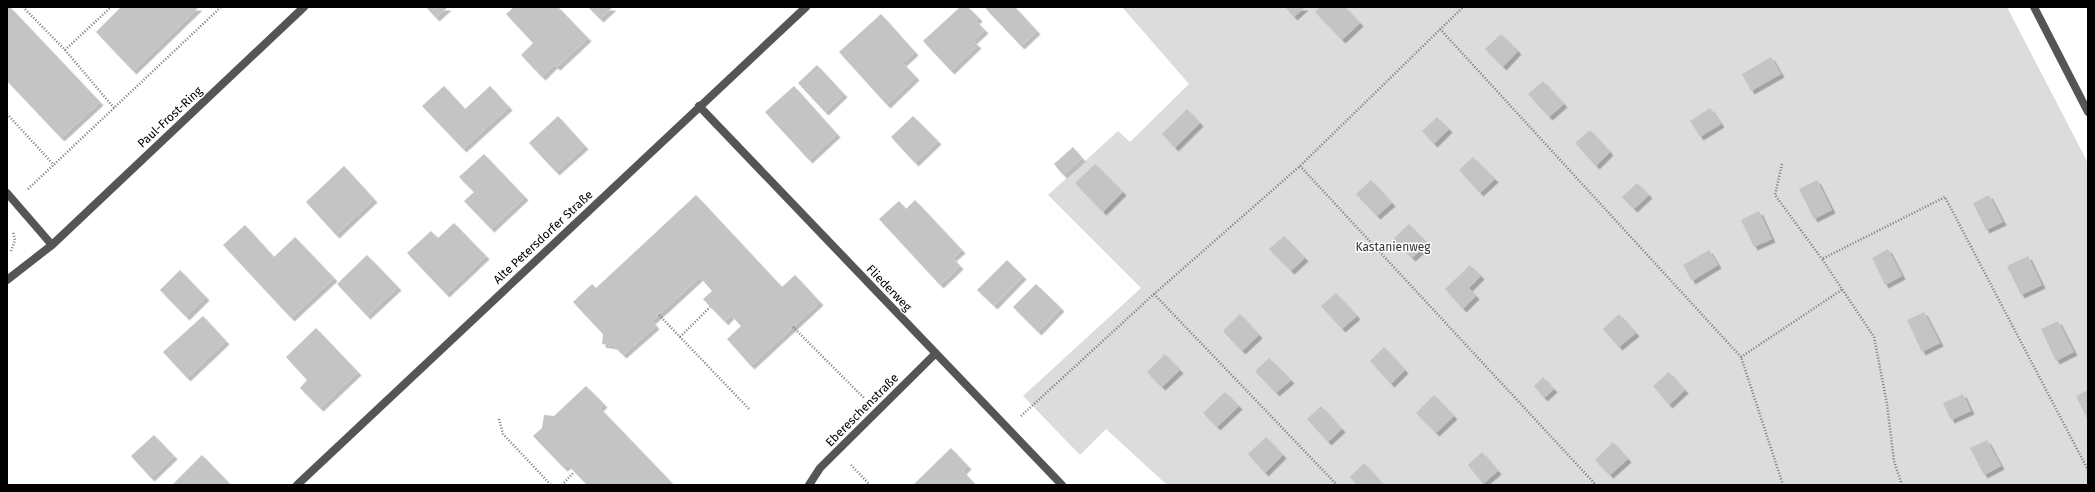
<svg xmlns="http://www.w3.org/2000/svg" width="2095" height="492" font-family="'Fira Sans',sans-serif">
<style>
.green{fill:#dcdcdc}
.building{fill:#c4c4c4;filter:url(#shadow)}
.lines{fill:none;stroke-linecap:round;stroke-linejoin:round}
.path{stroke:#777;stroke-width:2.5;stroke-dasharray:1 2;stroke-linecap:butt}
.minor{stroke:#555;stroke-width:8}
.labels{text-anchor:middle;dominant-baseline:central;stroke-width:3;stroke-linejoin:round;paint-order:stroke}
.street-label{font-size:12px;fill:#000;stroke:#fff}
.park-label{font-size:12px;fill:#333;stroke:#fff}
</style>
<defs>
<filter id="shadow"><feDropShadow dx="3.5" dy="3.5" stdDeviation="0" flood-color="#0004"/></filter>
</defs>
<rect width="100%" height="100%" fill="#fff"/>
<path class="green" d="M 1122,7 L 2007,7 L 2088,163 L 2088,485 L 1167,485 L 1106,429 L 1080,455 L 1023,396 L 1141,288 L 1048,195 L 1118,131 L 1130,142 L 1189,84 Z"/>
<path class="building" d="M 7,7 L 10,7 L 100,102 L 61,138 L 7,81 Z
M 121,7 L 199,7 L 133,71 L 96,32 Z
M 426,7 L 448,7 L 436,18 Z
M 514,7 L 558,7 L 588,38 L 557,67 L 554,65 L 542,77 L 521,55 L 533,43 L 506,14 Z
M 588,7 L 613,7 L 600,19 Z
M 960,7 L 968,7 L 979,18 L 976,21 L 985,30 L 973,41 L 978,45 L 951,71 L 923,41 Z
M 987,7 L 1015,7 L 1037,31 L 1021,46 L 986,9 Z
M 1285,7 L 1305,7 L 1294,17 Z
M 1320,7 L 1345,7 L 1360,23 L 1342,40 L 1315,12 Z
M 881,14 L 915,52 L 903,63 L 916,77 L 887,105 L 839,52 Z
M 1501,34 L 1518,51 L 1503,67 L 1485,49 Z
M 1771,57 L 1781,74 L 1751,91 L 1742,74 Z
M 817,65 L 844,94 L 825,112 L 798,83 Z
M 1543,81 L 1564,104 L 1549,117 L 1528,94 Z
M 444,86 L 465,109 L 490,86 L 509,107 L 463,149 L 422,106 Z
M 794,86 L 837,134 L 809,160 L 765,112 Z
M 1710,108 L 1721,124 L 1700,137 L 1690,121 Z
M 1187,109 L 1200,123 L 1175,148 L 1162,134 Z
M 558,116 L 585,146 L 556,172 L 529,143 Z
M 913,116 L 938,141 L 915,163 L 891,137 Z
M 1437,117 L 1449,129 L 1434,144 L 1422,131 Z
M 1590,130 L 1610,152 L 1596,166 L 1575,143 Z
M 1073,147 L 1082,158 L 1063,175 L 1054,164 Z
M 484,154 L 525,197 L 491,229 L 464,201 L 474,192 L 459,177 Z
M 1473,157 L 1495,179 L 1480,193 L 1459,170 Z
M 1095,164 L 1123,192 L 1103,212 L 1075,183 Z
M 344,166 L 374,199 L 336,235 L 306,202 Z
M 1371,180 L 1392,203 L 1377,216 L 1356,194 Z
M 1817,180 L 1832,210 L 1814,219 L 1799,189 Z
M 1637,183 L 1649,195 L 1634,209 L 1622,197 Z
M 696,195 L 782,287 L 795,275 L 820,302 L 751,366 L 727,339 L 741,326 L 731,315 L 725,322 L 703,299 L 712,291 L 700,277 L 652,321 L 656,326 L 623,355 L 614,346 L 602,344 L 603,334 L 573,302 L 592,284 L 596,288 Z
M 1989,195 L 2003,222 L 1986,230 L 1973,203 Z
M 915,200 L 962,250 L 953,258 L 960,266 L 940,285 L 879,219 L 899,201 L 906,209 Z
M 1759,211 L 1772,239 L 1754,247 L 1741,220 Z
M 454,223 L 486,256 L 446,294 L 407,253 L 431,231 L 438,238 Z
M 1409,224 L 1428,244 L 1412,258 L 1393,239 Z
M 245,225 L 274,257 L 295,237 L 334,278 L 291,318 L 223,245 Z
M 1284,236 L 1305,258 L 1291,271 L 1269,249 Z
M 1888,249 L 1902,276 L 1885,285 L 1872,258 Z
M 1709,250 L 1718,265 L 1692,281 L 1683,265 Z
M 367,255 L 398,287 L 367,316 L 337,284 Z
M 2028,256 L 2042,285 L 2021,295 L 2007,266 Z
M 1007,260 L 1023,276 L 994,306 L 977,290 Z
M 1470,265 L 1481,276 L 1469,288 L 1476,296 L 1463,309 L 1445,289 Z
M 180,270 L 206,297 L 186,317 L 160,290 Z
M 1036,284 L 1061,308 L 1038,332 L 1013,307 Z
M 1336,293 L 1357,316 L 1342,329 L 1321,306 Z
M 1924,312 L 1940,343 L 1922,352 L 1907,320 Z
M 1240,314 L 1259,335 L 1242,351 L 1223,331 Z
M 1619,314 L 1636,333 L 1619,347 L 1603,329 Z
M 203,316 L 226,341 L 187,378 L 163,352 Z
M 2058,321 L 2074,352 L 2056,361 L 2041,329 Z
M 316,328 L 358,372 L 320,408 L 300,388 L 307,380 L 286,357 Z
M 1384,347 L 1405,370 L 1391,384 L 1370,361 Z
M 1165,354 L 1180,370 L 1162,387 L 1147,372 Z
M 1269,358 L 1291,380 L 1276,393 L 1255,371 Z
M 1669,372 L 1685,390 L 1669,405 L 1653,386 Z
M 1543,377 L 1554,389 L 1544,398 L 1534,386 Z
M 586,386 L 604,404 L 600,408 L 674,485 L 587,485 L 568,465 L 564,468 L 533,436 L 542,428 L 544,415 L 554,416 Z
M 2088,390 L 2088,421 L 2076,396 Z
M 1225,392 L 1239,406 L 1217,427 L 1203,413 Z
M 1963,394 L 1971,411 L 1951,420 L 1943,403 Z
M 1434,395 L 1454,416 L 1436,433 L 1416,413 Z
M 1321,406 L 1342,429 L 1328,442 L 1307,419 Z
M 154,435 L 174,456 L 151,478 L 131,456 Z
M 1266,437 L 1283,455 L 1265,473 L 1248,454 Z
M 1987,440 L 2001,466 L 1984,475 L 1970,448 Z
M 1613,442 L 1628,459 L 1610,475 L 1595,460 Z
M 951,448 L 968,466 L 963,471 L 976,485 L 913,485 Z
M 1482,452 L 1498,471 L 1483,484 L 1468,465 Z
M 202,455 L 231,485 L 172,485 Z
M 1364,463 L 1384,485 L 1357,485 L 1350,477 Z"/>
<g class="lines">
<path class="path" d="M 23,7 L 65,50 L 114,108
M 1440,29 L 1741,357 L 1783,485
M 65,50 L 111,7
M 7,114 L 54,165
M 1782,164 L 1775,195 L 1822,259
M 1300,166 L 1596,485
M 28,189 L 221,7
M 11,251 L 15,240 L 13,232
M 1154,294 L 1337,485
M 659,315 L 750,410
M 793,327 L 864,398
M 680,337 L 710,307
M 1741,357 L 1843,289
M 1021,416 L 1154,294 L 1300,166 L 1463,7
M 499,419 L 503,434 L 551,485
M 851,465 L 870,485
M 562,485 L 574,472
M 1902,485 L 1894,461 L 1887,404 L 1874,337 L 1822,259 L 1945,197 L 2088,470"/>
<path class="minor" d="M 2034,7 L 2088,112
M 699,106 L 1062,485
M 7,193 L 52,245
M 7,280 L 52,245 L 304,7
M 297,485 L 806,7
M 809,485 L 820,468 L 935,354"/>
</g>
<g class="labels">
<g class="street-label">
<text transform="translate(170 117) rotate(-43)">Paul-Frost-Ring</text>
<text transform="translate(543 237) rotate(-43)">Alte Petersdorfer Straße</text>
<text transform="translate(889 288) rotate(46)">Fliederweg</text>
<text transform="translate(862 410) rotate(-45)">Ebereschenstraße</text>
</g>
<g class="park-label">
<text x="1393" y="247">Kastanienweg</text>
</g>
</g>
<rect width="2095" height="492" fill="none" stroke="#000000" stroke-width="16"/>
</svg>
